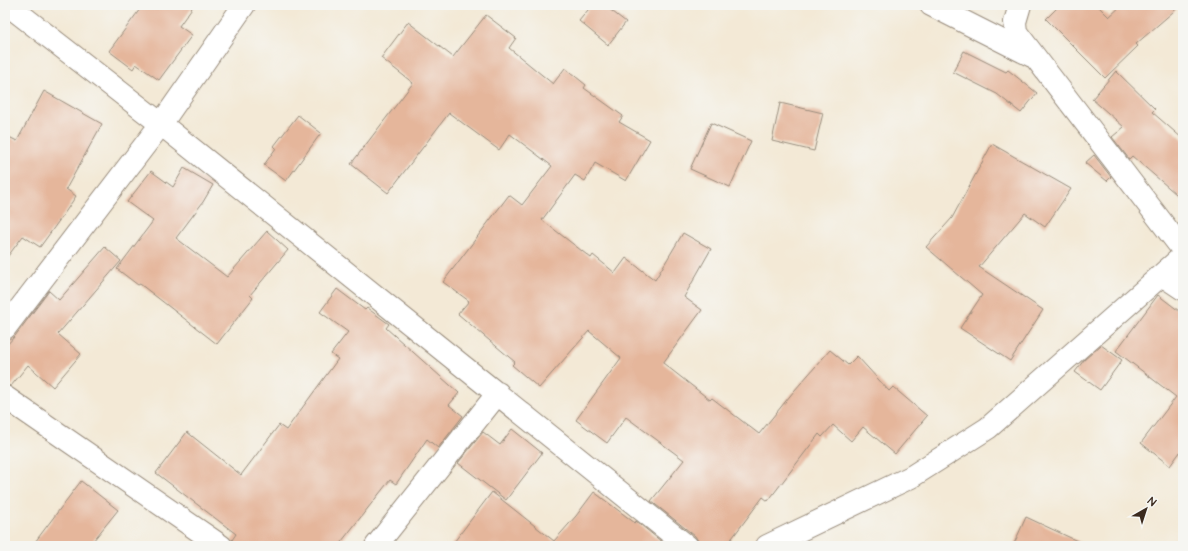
<svg xmlns="http://www.w3.org/2000/svg" width="1188" height="551" font-family="'Architects Daughter',sans-serif">
<style>
.building{fill:#e5b69b}
.lines{fill:none;stroke-linecap:round;stroke-linejoin:round}
.minor-casing{stroke:#978a7a;stroke-width:24}
.minor{stroke:#fff;stroke-width:22}
</style>
<rect width="100%" height="100%" fill="#f6f6f2"/>
<filter id="ink" filterUnits="userSpaceOnUse"><feTurbulence type="fractalNoise" baseFrequency=".025" numOctaves="2"/><feDisplacementMap in="SourceGraphic" scale="8" xChannelSelector="R" yChannelSelector="G"/><feConvolveMatrix kernelMatrix="1 2 1 2 8 2 1 2 1" color-interpolation-filters="sRGB"/></filter>
<filter id="wash" filterUnits="userSpaceOnUse"><feTurbulence type="fractalNoise" baseFrequency=".012" numOctaves="4" result="noise"/><feDisplacementMap in="SourceGraphic" scale="16" xChannelSelector="R" yChannelSelector="G"/><feGaussianBlur stdDeviation="0.9" result="paint"/><feColorMatrix in="noise" values="0 0 0 0 0 0 0 0 0 0 0 0 0 0 0 0 0 1.4 0 .05"/><feComposite in="paint" operator="in"/></filter>
<g filter="url(#wash)">
<rect width="100%" height="100%" fill="#f3e9d6"/>
<g id="blocks">
<path class="building" d="M 143,5 L 194,5 L 179,26 L 192,35 L 159,80 L 136,64 L 133,69 L 109,51 Z
M 592,5 L 604,5 L 626,22 L 608,45 L 579,21 Z
M 1060,5 L 1097,5 L 1109,17 L 1122,5 L 1181,5 L 1136,44 L 1138,46 L 1105,78 L 1046,19 Z
M 486,15 L 516,38 L 509,48 L 553,84 L 565,68 L 586,85 L 584,88 L 623,116 L 619,122 L 650,140 L 626,181 L 595,163 L 585,181 L 575,175 L 542,220 L 591,258 L 593,255 L 615,273 L 626,258 L 655,280 L 683,233 L 711,249 L 684,297 L 702,310 L 663,363 L 710,400 L 712,398 L 759,434 L 794,391 L 830,350 L 848,365 L 857,356 L 889,391 L 893,387 L 927,416 L 895,454 L 863,427 L 851,441 L 833,425 L 822,437 L 819,434 L 768,501 L 763,497 L 726,546 L 699,546 L 698,541 L 695,536 L 651,501 L 684,460 L 626,417 L 607,443 L 576,420 L 621,358 L 589,331 L 539,388 L 512,365 L 515,362 L 458,314 L 469,301 L 443,282 L 509,195 L 522,205 L 552,166 L 510,134 L 499,150 L 449,113 L 388,193 L 351,164 L 413,83 L 381,58 L 408,22 L 453,57 Z
M 964,51 L 1006,72 L 1008,70 L 1037,93 L 1021,113 L 997,94 L 953,72 Z
M 1116,71 L 1155,109 L 1152,112 L 1183,139 L 1183,200 L 1132,156 L 1129,159 L 1112,137 L 1124,127 L 1092,99 Z
M 44,91 L 102,124 L 66,189 L 76,196 L 66,211 L 40,247 L 23,236 L 5,260 L 5,135 L 17,141 Z
M 780,103 L 823,113 L 814,151 L 772,141 Z
M 298,115 L 321,133 L 286,181 L 264,165 L 276,148 L 274,146 Z
M 711,123 L 751,141 L 730,187 L 690,169 Z
M 992,144 L 1071,189 L 1045,227 L 1025,213 L 979,267 L 1043,310 L 1010,361 L 960,328 L 982,295 L 926,247 L 952,218 Z
M 1094,155 L 1111,177 L 1107,181 L 1085,163 Z
M 184,168 L 213,185 L 203,202 L 176,238 L 227,277 L 267,231 L 288,250 L 250,295 L 253,298 L 217,344 L 140,284 L 138,285 L 117,269 L 153,221 L 127,202 L 151,171 L 173,187 Z
M 105,247 L 121,261 L 58,334 L 81,354 L 53,387 L 28,365 L 11,386 L 5,385 L 5,347 L 15,336 L 49,291 L 59,300 Z
M 337,289 L 365,310 L 367,308 L 389,324 L 386,328 L 459,393 L 449,405 L 463,416 L 438,448 L 427,439 L 396,484 L 390,480 L 338,546 L 233,546 L 232,540 L 236,534 L 156,473 L 187,432 L 241,475 L 279,425 L 286,430 L 338,359 L 331,354 L 348,332 L 320,312 Z
M 1158,295 L 1183,314 L 1183,448 L 1170,466 L 1141,443 L 1176,397 L 1116,351 Z
M 1101,345 L 1122,360 L 1100,390 L 1075,372 L 1084,360 Z
M 512,429 L 542,453 L 506,500 L 458,463 L 483,432 L 500,445 Z
M 81,481 L 118,510 L 89,546 L 32,546 Z
M 492,492 L 554,541 L 576,516 L 594,492 L 635,523 L 636,521 L 667,546 L 451,546 Z
M 1026,517 L 1088,546 L 1013,546 Z"/>
</g>
</g>
<g filter="url(#ink)">
<use href="#blocks" fill-opacity="0" stroke="#978a7a" stroke-width="1"/>
<g class="lines">
<g class="minor-casing">
<path id="minor" d="M 8,5 L 161,124 L 687,546
M 931,5 L 1032,56
M 1020,5 L 1015,22 L 1016,32 L 1183,250
M 1162,275 L 1183,289
M 5,328 L 161,124 L 244,5
M 5,397 L 221,546
M 376,546 L 498,393
M 767,546 L 911,477 L 988,428 L 1183,256"/>
</g>
<use href="#minor" class="minor"/>
</g>
</g>
<rect width="1188" height="551" fill="none" stroke="#f6f6f2" stroke-width="20"/>
<g transform="translate(1146 509) rotate(39)" stroke="#f6f6f2" stroke-width="3" paint-order="stroke">
<path d="M0-3L7 15L0 10L-7 15Z" fill="#3b2a1e"/>
<text y="-6" font-size="11" font-weight="bold" text-anchor="middle" fill="#3b2a1e">N</text>
</g>
</svg>
